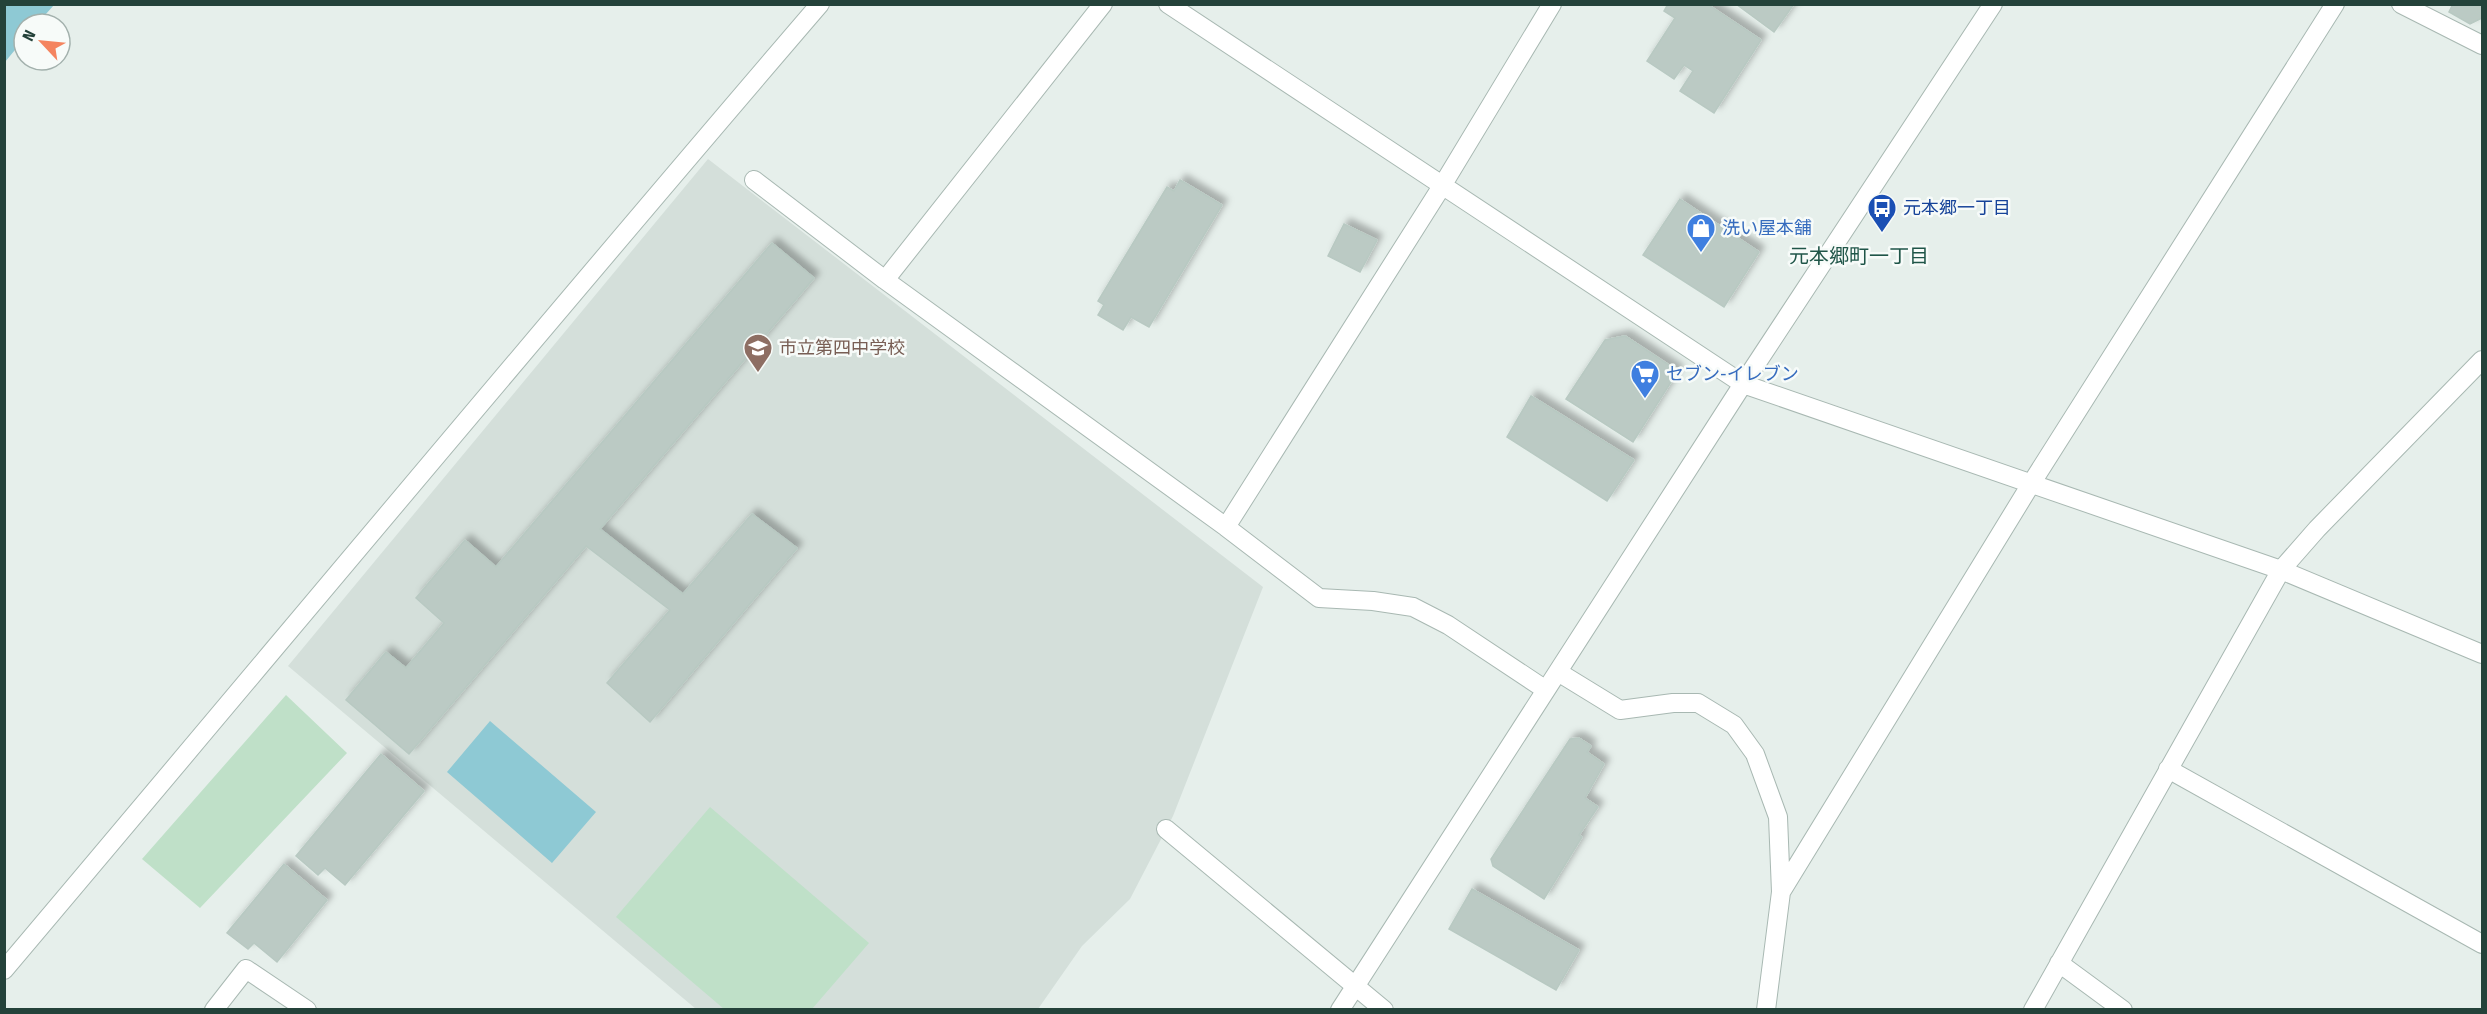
<svg xmlns="http://www.w3.org/2000/svg" width="2487" height="1014" font-family="'Fira Sans Condensed','Noto Sans JP',sans-serif">
<style>
.built{fill:#d4dfda}
.green{fill:#bfe0c8}
.water{fill:#8ec9d4}
.building{fill:#bbcac4;stroke:#b8c9c2;stroke-width:1.5;filter:url(#shadow)}
.lines{fill:none;stroke-linecap:round;stroke-linejoin:round}
.minor-casing{stroke:#a8b8b2;stroke-width:20}
.minor{stroke:#fff;stroke-width:18}
.labels{text-anchor:middle;dominant-baseline:central;stroke-width:5;stroke-linejoin:round;paint-order:stroke}
.transit-label{font-size:18px;fill:#164399;stroke:#f7fbf9;text-anchor:start}
.shop-label{font-size:18px;fill:#366cbe;stroke:#f7fbf9;text-anchor:start}
.education-label{font-size:18px;fill:#785e54;stroke:#f7fbf9;text-anchor:start}
.neighbourhood-label{font-size:20px;fill:#1f5548;stroke:#f7fbf9}
</style>
<defs>
<filter id="shadow"><feDropShadow dx="5.5" dy="-5.5" stdDeviation="3" flood-color="#0004"/></filter>
</defs>
<rect width="100%" height="100%" fill="#e6efeb"/>
<path class="built" d="M 708,159 L 1263,587 L 1173,816 L 1130,899 L 1082,946 L 1038,1009 L 696,1009 L 288,666 Z"/>
<path class="green" d="M 286,695 L 347,753 L 200,908 L 142,859 Z
M 710,807 L 869,943 L 812,1009 L 724,1009 L 616,917 Z"/>
<path class="water" d="M 5,4 L 54,5 L 37,24 L 24,24 L 24,39 L 5,62 Z
M 490,721 L 596,812 L 552,863 L 447,772 Z"/>
<path class="building" d="M 1668,4 L 1707,4 L 1761,40 L 1714,113 L 1680,91 L 1693,71 L 1684,65 L 1674,79 L 1647,61 L 1675,18 L 1664,11 Z
M 1736,4 L 1794,4 L 1774,32 Z
M 2453,4 L 2482,4 L 2482,18 L 2470,24 L 2449,12 Z
M 1180,180 L 1222,205 L 1149,327 L 1131,317 L 1123,330 L 1098,315 L 1104,305 L 1098,301 L 1167,187 L 1174,191 Z
M 1680,199 L 1759,252 L 1724,307 L 1643,255 Z
M 1344,224 L 1377,240 L 1360,272 L 1328,256 Z
M 772,243 L 814,278 L 600,529 L 683,594 L 752,514 L 797,548 L 650,722 L 607,683 L 670,610 L 586,546 L 409,754 L 346,700 L 386,652 L 406,668 L 444,623 L 416,598 L 465,540 L 496,567 Z
M 1625,336 L 1678,371 L 1633,442 L 1566,399 L 1605,340 Z
M 1531,396 L 1634,460 L 1607,501 L 1507,437 Z
M 1579,738 L 1591,746 L 1587,752 L 1604,764 L 1585,798 L 1598,807 L 1579,835 L 1582,837 L 1544,899 L 1493,866 L 1491,859 L 1570,739 Z
M 381,754 L 424,791 L 345,885 L 325,868 L 318,875 L 296,856 Z
M 284,864 L 327,900 L 277,962 L 254,943 L 248,949 L 227,933 Z
M 1472,889 L 1579,950 L 1556,990 L 1449,929 Z"/>
<g class="lines">
<g class="minor-casing">
<path id="minor" d="M 1168,4 L 1743,384 L 2281,570 L 2482,654
M 2401,4 L 2482,45
M 754,180 L 885,280 L 1226,527 L 1319,598 L 1373,601 L 1413,607 L 1448,625 L 1546,690
M 885,280 L 1103,4
M 1226,527 L 1442,186 L 1552,4
M 1558,672 L 1620,710 L 1673,703 L 1698,703 L 1734,725 L 1755,754 L 1778,817 L 1781,892
M 2168,769 L 2482,944
M 1166,829 L 1384,1010
M 2059,963 L 2123,1010
M 4,970 C 276,648 545,324 820,4
M 214,1010 L 246,969 L 307,1010
M 1340,1010 L 1743,384 L 1993,4
M 1766,1010 L 1781,892 L 2031,484 L 2335,4
M 2033,1010 L 2281,570 L 2317,529 L 2482,360"/>
</g>
<use href="#minor" class="minor"/>
</g>
<defs>
<g id="bus-pin" transform="scale(1.5)"><path d="M0 17L-7.5 6A9.5 9.5 0 1 1 7.5 6Z" fill="#1a4fb4" stroke="#f7fbf9"/><path d="M-5-6H5V4H4V6H2V4H-2V6H-4V4H-5ZM-3.5-4V0h7V-4ZM-3.5 1.2v1.5H-2V1.2ZM2 1.2v1.5H3.5V1.2Z" fill="#fff"/></g>
<g id="shop-pin" transform="scale(1.5)"><path d="M0 17L-7.5 6A9.5 9.5 0 1 1 7.5 6Z" fill="#3f7fe0" stroke="#f7fbf9"/><path d="M-5-2.5h2.3a2.7 3.5 0 0 1 5.4 0H5L5.5 6h-11ZM-1.5-2.5h3a1.5 2.3 0 0 0-3 0Z" fill="#fff"/></g>
<g id="school-pin" transform="scale(1.5)"><path d="M0 17L-7.5 6A9.5 9.5 0 1 1 7.5 6Z" fill="#8d6e63" stroke="#f7fbf9"/><path d="M0-5L7-2L0 1L-7-2ZM-4 1L0 2.5L4 1V4Q0 6-4 4Z" fill="#fff"/></g>
<g id="supermarket-pin" transform="scale(1.5)"><path d="M0 17L-7.5 6A9.5 9.5 0 1 1 7.5 6Z" fill="#3f7fe0" stroke="#f7fbf9"/><path d="M-6-5.5h2.5l.6 2H6L4.5 2H-2.5L-4.4-4H-6ZM-1.5 3.2a1.3 1.3 0 1 0 .1 0ZM3 3.2a1.3 1.3 0 1 0 .1 0Z" fill="#fff"/></g>
</defs>
<g fill-rule="evenodd">
<use href="#bus-pin" x="1882" y="208"/>
<use href="#shop-pin" x="1701" y="228"/>
<use href="#school-pin" x="758" y="348"/>
<use href="#supermarket-pin" x="1645" y="374"/>
</g>
<g class="labels">
<g class="transit-label">
<text x="1903" y="208">元本郷一丁目</text>
</g>
<g class="shop-label">
<text x="1722" y="228">洗い屋本舗</text>
<text x="1666" y="374">セブン-イレブン</text>
</g>
<g class="education-label">
<text x="779" y="348">市立第四中学校</text>
</g>
<g class="neighbourhood-label">
<text x="1859" y="256">元本郷町一丁目</text>
</g>
</g>
<rect width="2487" height="1014" fill="none" stroke="#24423a" stroke-width="12"/>
<g transform="translate(42 42) rotate(296)"><circle r="28" fill="#f7fbf9" stroke="#a3b1ad" stroke-width="1.5"/>
<path d="M0-4.5L10 22L0 15L-10 22Z" fill="#f4845f"/>
<text y="-9" font-size="16" font-weight="bold" text-anchor="middle" fill="#24423a">N</text>
</g>
</svg>
